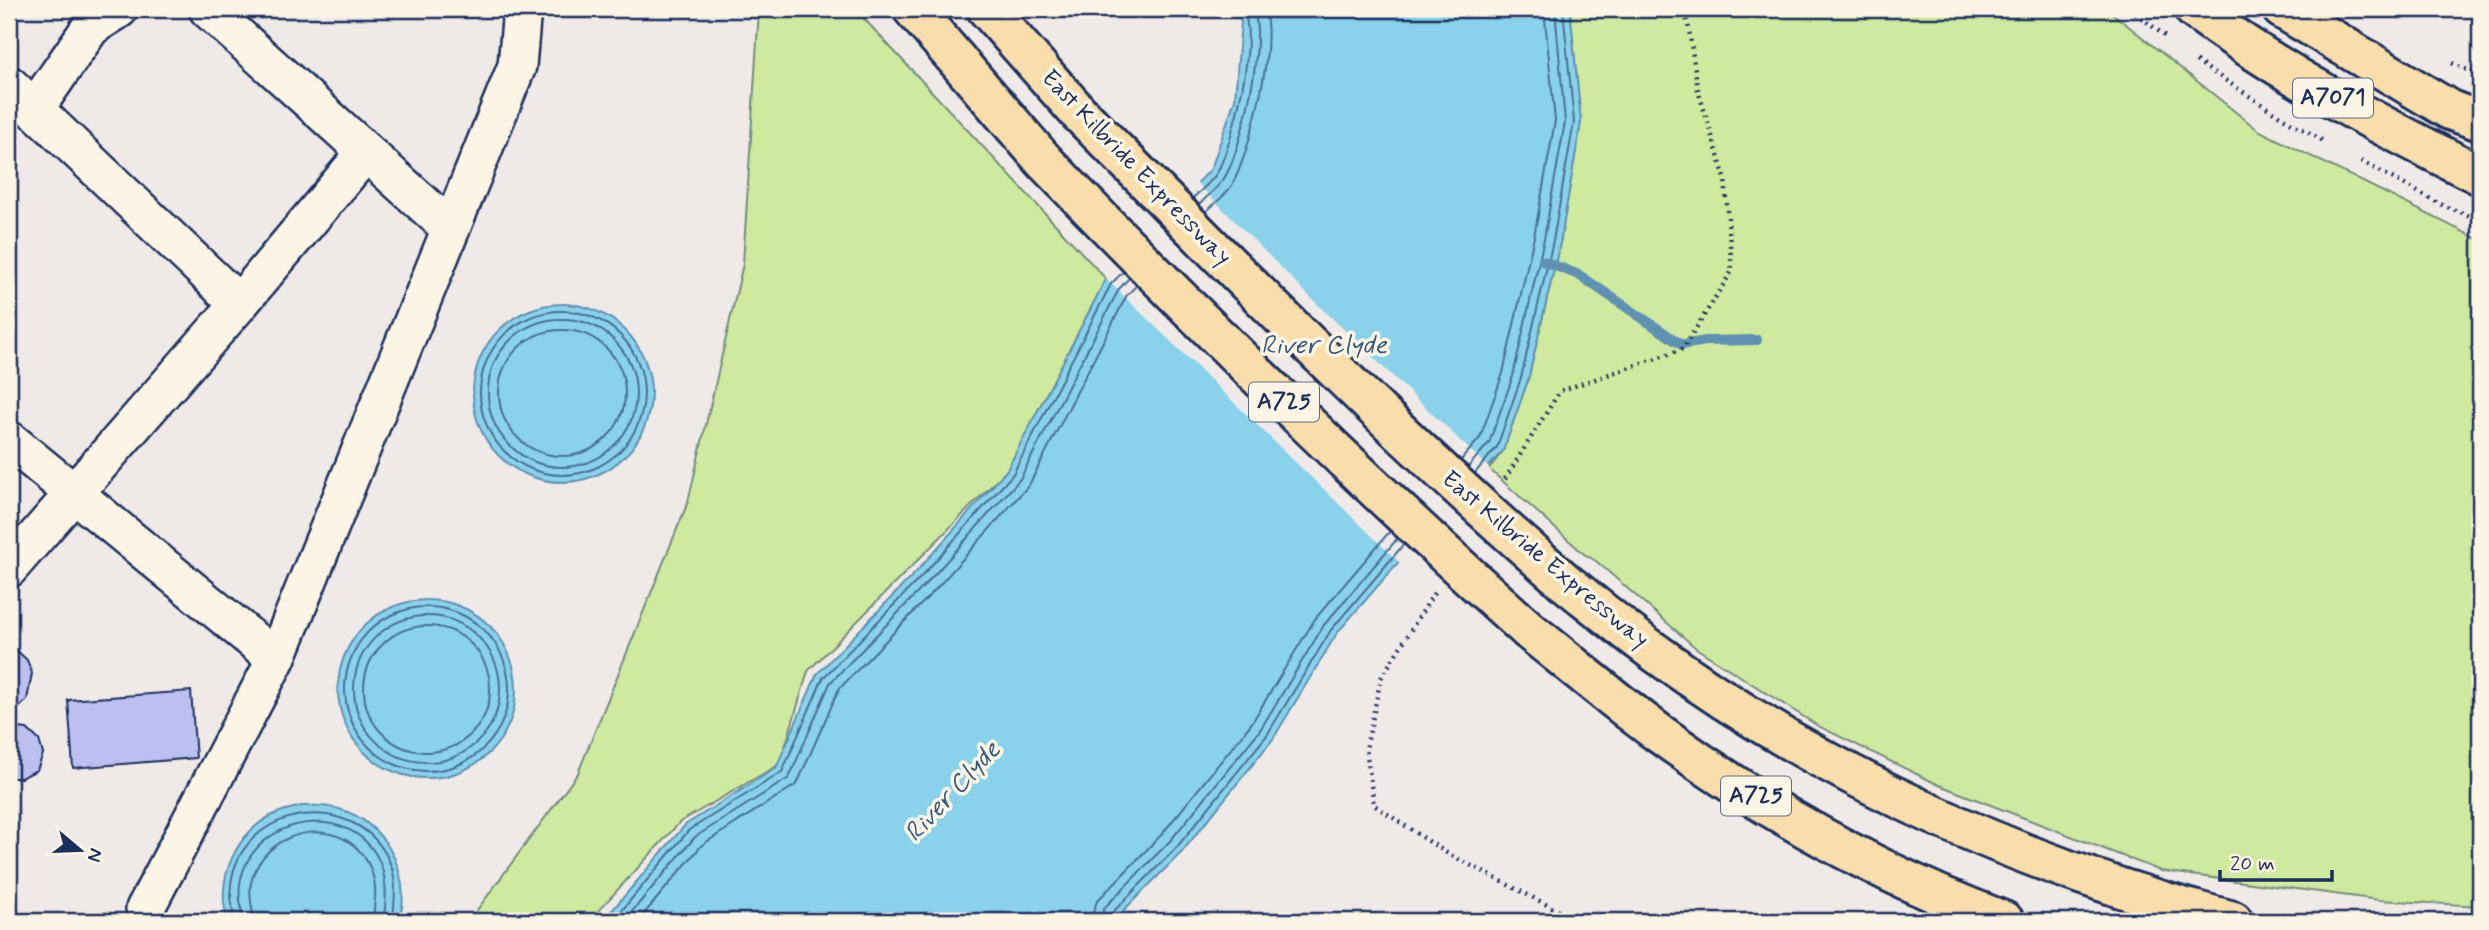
<svg xmlns="http://www.w3.org/2000/svg" width="2489" height="930" font-family="Mynerve,sans-serif">
<style>
.green{fill:#cfe99e;stroke:#758c7e;stroke-width:2}
.water{fill:#8ad2eb;stroke:#5e91b3;stroke-width:2}
.pier{fill:#efeae7}
.lines{fill:none;stroke-linecap:round;stroke-linejoin:round}
.shore{stroke:#477096;stroke-width:2}
.stream{stroke:#5e91b3;stroke-width:10}
.building{fill:#bcbff0;stroke:#1b2f5e;stroke-width:2}
.minor-casing{stroke:#1b2f5e;stroke-width:42}
.highway-casing{stroke:#1b2f5e;stroke-width:44}
.path{stroke:#1b2f5e;stroke-width:4.5;stroke-dasharray:2 5;stroke-linecap:butt}
.minor{stroke:#fcf5e5;stroke-width:37}
.highway{stroke:#f9deab;stroke-width:38}
.highway-bridge-casing{stroke:#1b2f5e;stroke-width:44;stroke-linecap:butt}
.highway-bridge{stroke:#f9deab;stroke-width:38}
.labels{text-anchor:middle;dominant-baseline:central;stroke-width:7;stroke-linejoin:round;paint-order:stroke}
.shield{fill:#fcf5e5;stroke:#5e6a86;stroke-width:2}
.shield-label{font-size:23px;font-weight:bold;fill:#1b2f5e}
.street-label{font-size:24px;fill:#1b2f5e;stroke:#fcf5e5}
.water-label{font-size:26px;font-style:italic;fill:#375881;stroke:#fcf5e5}
</style>
<rect width="100%" height="100%" fill="#efeae7"/>
<filter id="ink" filterUnits="userSpaceOnUse"><feTurbulence type="fractalNoise" baseFrequency=".0143" numOctaves="2"/><feDisplacementMap in="SourceGraphic" scale="14" xChannelSelector="R" yChannelSelector="G"/><feConvolveMatrix kernelMatrix="1 2 1 2 8 2 1 2 1" color-interpolation-filters="sRGB"/></filter>
<g filter="url(#ink)">
<path class="green" d="M 759,9 L 855,9 L 1106,279 L 1007,470 L 808,671 L 780,764 L 680,822 L 589,921 L 469,921 L 578,773 L 688,502 L 743,264 Z
M 1570,9 L 2107,9 L 2258,130 L 2480,240 L 2480,906 L 2379,900 L 2161,871 L 1939,785 L 1818,726 L 1696,648 L 1596,561 L 1584,554 L 1489,469 L 1503,451 L 1528,380 L 1560,243 L 1581,122 Z"/>
<path class="water" d="M 1235,9 L 1570,9 L 1581,122 L 1560,243 L 1528,380 L 1503,451 L 1415,543 L 1337,633 L 1273,739 L 1182,852 L 1113,921 L 603,921 L 685,825 L 776,768 L 817,674 L 916,572 L 1007,470 L 1106,279 L 1211,169 L 1235,99 L 1241,21 Z
M473 393a89 89 0 1 1 178 0a89 89 0 1 1-178 0Z
M338 689a89 89 0 1 1 178 0a89 89 0 1 1-178 0Z
M 302,806 C 311,806 320,805 329,807 C 381,814 414,872 399,921 L 228,921 C 214,881 236,831 275,814 C 283,810 293,808 302,806 Z"/>
<path class="pier" d="M 1195,181 L 1313,300 L 1492,471 L 1401,564 L 1104,277 Z"/>
<g class="lines">
<path class="shore" d="M 1193,198 C 1201,190 1213,181 1218,171 C 1234,138 1258,41 1243,9
M 1199,205 C 1207,196 1219,187 1225,177 C 1242,148 1267,38 1253,9
M 1206,212 C 1216,202 1230,192 1235,179 C 1251,146 1277,43 1264,9
M480 393a82 82 0 1 1 164 0a82 82 0 1 1-164 0Z
M488 393a74 74 0 1 1 148 0a74 74 0 1 1-148 0Z
M499 393a63 63 0 1 1 126 0a63 63 0 1 1-126 0Z
M 1461,460 L 1480,438 L 1503,373 L 1534,237 L 1555,121 L 1544,9
M 1468,467 L 1489,443 L 1513,376 L 1544,239 L 1565,122 L 1555,9
M 1475,473 L 1497,447 L 1521,378 L 1553,241 L 1574,122 L 1563,9
M345 689a82 82 0 1 1 164 0a82 82 0 1 1-164 0Z
M354 689a73 73 0 1 1 146 0a73 73 0 1 1-146 0Z
M364 689a63 63 0 1 1 126 0a63 63 0 1 1-126 0Z
M 234,921 C 233,909 230,897 231,884 C 241,803 359,788 390,863 C 398,882 394,901 393,921
M 243,921 C 242,909 238,897 240,884 C 251,813 358,798 382,868 C 388,887 385,903 384,921
M 254,921 C 253,909 248,896 251,883 C 265,823 352,812 372,873 C 378,889 374,904 373,921
M 613,921 L 689,830 L 782,772 L 823,678 L 921,577 L 1013,474 L 1111,284 L 1123,272
M 624,921 L 695,837 L 789,778 L 830,683 L 927,583 L 1020,479 L 1119,289 L 1129,278
M 638,921 L 702,845 L 797,784 L 839,689 L 935,590 L 1029,485 L 1127,295 L 1137,285
M 1090,921 L 1097,901 L 1162,834 L 1251,724 L 1315,619 L 1390,531
M 1100,921 L 1104,908 L 1170,841 L 1260,730 L 1324,625 L 1397,539
M 1109,921 L 1111,914 L 1177,847 L 1267,735 L 1331,630 L 1404,544"/>
<path class="stream" d="M 1543,261 L 1579,275 L 1682,345 L 1706,341 L 1757,340"/>
</g>
<path class="building" d="M 9,643 L 27,660 L 32,673 L 27,700 L 9,717 Z
M 191,691 L 196,758 L 73,768 L 68,700 Z
M 19,728 L 27,729 L 39,740 L 43,754 L 37,770 L 21,778 L 13,778 L 9,776 L 9,730 Z"/>
<g class="lines">
<g class="minor-casing">
<path id="minor" d="M 208,9 L 451,229
M 9,85 L 239,304 L 9,568
M 34,110 L 91,27 L 119,9
M 239,304 L 366,152
M 9,440 L 276,659
M 145,909 L 276,659 L 517,66 L 522,9"/>
</g>
<g class="highway-casing">
<path id="highway" d="M 913,9 L 1045,162
M 987,9 L 1078,112
M 2194,9 C 2283,75 2381,126 2480,175
M 2282,9 L 2450,110 L 2480,121
M 1565,582 C 1594,605 1623,629 1653,651 C 1826,778 2027,867 2233,921
M 1531,632 C 1574,666 1616,702 1660,734 C 1765,810 1883,876 2004,921"/>
</g>
<path class="path" d="M 2130,9 L 2165,36
M 2196,61 L 2283,118 L 2322,140
M 2452,63 L 2480,76
M 2361,161 L 2440,204 L 2480,220
M 1505,479 L 1560,391 L 1683,349 L 1732,271 L 1725,178 L 1698,90 L 1688,23 L 1683,9
M 1434,593 L 1381,678 L 1366,749 L 1374,805 L 1445,852 L 1578,921"/>
<use href="#minor" class="minor"/>
<use href="#highway" class="highway"/>
<g class="highway-bridge-casing">
<path id="highway-bridge" d="M 1078,112 C 1237,273 1394,434 1565,582
M 1045,162 C 1202,324 1363,482 1531,632"/>
</g>
<use href="#highway-bridge" class="highway-bridge"/>
</g>
</g>
<g class="labels">
<g class="shield">
<rect x="2293" y="78.5" width="80" height="39" rx="5"/>
<rect x="1249" y="382.5" width="70" height="39" rx="5"/>
<rect x="1721" y="776.5" width="70" height="39" rx="5"/>
</g>
<g class="shield-label">
<text x="2333" y="98">A7071</text>
<text x="1284" y="402">A725</text>
<text x="1756" y="796">A725</text>
</g>
<g class="street-label">
<text transform="translate(1136 168) rotate(46)">East Kilbride Expressway</text>
<text transform="translate(1545 560) rotate(40)">East Kilbride Expressway</text>
</g>
<g class="water-label">
<text x="1324" y="346">River Clyde</text>
<text transform="translate(953 792) rotate(-47)">River Clyde</text>
</g>
</g>
<rect width="2489" height="930" fill="none" stroke="#fcf5e5" stroke-width="35"/>
<rect x="18" y="18" width="2454" height="895" fill="none" stroke="#1b2f5e" stroke-width="2.5" filter="url(#ink)"/>
<g transform="translate(80 850) rotate(109)" stroke="#fcf5e5" stroke-width="5" paint-order="stroke">
<path d="M0-5L12 26L0 18L-12 26Z" fill="#1b2f5e"/>
<text y="-10" font-size="19" font-weight="bold" text-anchor="middle" fill="#1b2f5e">N</text>
</g>
<path d="M2220 870v10h112v-10" fill="none" stroke="#1b2f5e" stroke-width="3.5"/>
<text x="2230" y="870" font-size="21" fill="#1b2f5e" stroke="#fcf5e5" stroke-width="5" paint-order="stroke">20 m</text>
</svg>
